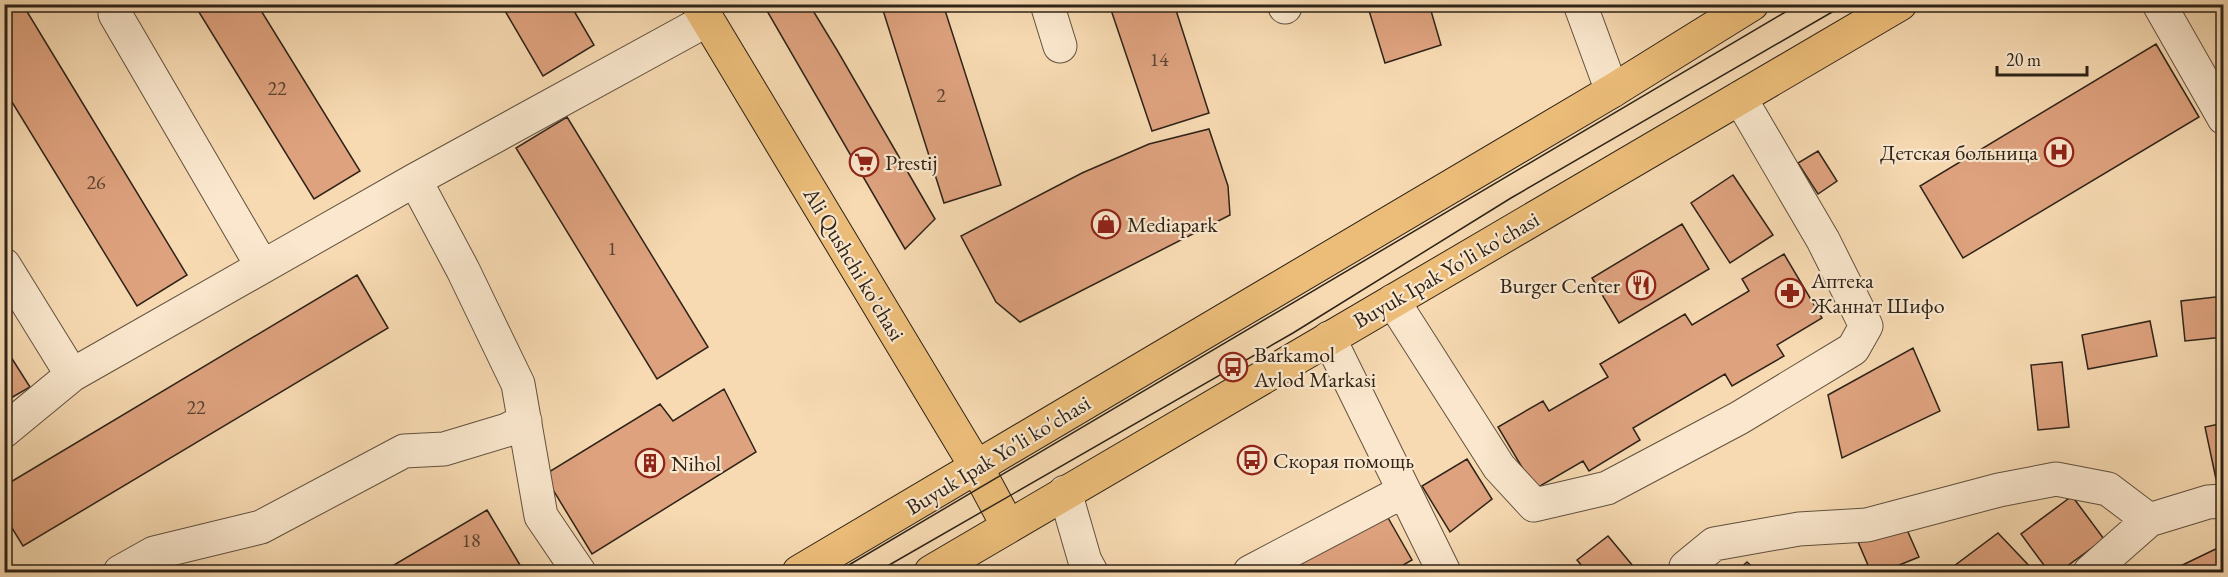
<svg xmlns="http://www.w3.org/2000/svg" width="2228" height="577" font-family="'EB Garamond',serif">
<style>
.building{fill:#dea27e;stroke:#2e2318;stroke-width:1.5}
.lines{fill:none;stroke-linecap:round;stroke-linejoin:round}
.minor-casing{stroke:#60513e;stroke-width:35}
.major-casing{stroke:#2e2318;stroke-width:35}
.minor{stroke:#fae7cd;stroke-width:33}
.major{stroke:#ecbd79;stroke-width:33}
.tram{stroke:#2e2318;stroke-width:1.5}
.labels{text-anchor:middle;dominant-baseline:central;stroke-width:4.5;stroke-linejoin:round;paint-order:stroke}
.number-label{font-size:20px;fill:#5a4332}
.poi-label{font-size:22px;fill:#2e2318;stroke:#fae7cd;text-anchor:start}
.street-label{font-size:22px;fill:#2e2318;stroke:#fae7cd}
</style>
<rect width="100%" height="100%" fill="#f7dab2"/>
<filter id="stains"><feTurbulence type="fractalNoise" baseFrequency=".00333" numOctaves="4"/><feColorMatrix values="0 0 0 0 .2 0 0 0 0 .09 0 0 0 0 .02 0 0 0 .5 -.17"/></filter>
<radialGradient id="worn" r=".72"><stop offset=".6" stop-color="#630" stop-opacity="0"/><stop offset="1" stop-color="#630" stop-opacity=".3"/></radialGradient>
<path class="building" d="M 194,4 L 257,4 L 360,171 L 314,199 Z
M 501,4 L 570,4 L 594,45 L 543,76 Z
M 763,4 L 809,4 L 837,50 L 935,219 L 905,249 Z
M 881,4 L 943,4 L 1001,185 L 944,203 Z
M 1109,4 L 1174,4 L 1209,113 L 1152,131 Z
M 1367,4 L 1429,4 L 1441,45 L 1385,63 Z
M 23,5 L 187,275 L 137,306 L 4,89 L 4,16 Z
M 2156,44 L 2199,117 L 1963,258 L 1920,186 Z
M 567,117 L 708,347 L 657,379 L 516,148 Z
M 1209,129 L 1228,186 L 1230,215 L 1020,322 L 996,302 L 961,236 L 1082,173 L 1149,144 Z
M 1818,151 L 1837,181 L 1818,194 L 1798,163 Z
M 1733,175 L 1773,235 L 1730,263 L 1691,203 Z
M 1682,224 L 1709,269 L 1619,323 L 1592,278 Z
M 1784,254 L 1822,318 L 1777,345 L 1784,356 L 1732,386 L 1725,374 L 1633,428 L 1640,440 L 1589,471 L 1583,461 L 1535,489 L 1498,427 L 1543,401 L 1549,411 L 1608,377 L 1600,364 L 1685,314 L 1692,325 L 1749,291 L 1742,279 Z
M 357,275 L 388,328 L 23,546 L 4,515 L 4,486 Z
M 2224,296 L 2224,337 L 2185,341 L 2181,301 Z
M 2150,321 L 2157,356 L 2088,369 L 2082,335 Z
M 4,346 L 30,387 L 4,402 Z
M 1913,348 L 1940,411 L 1842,458 L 1828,395 Z
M 2062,362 L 2069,427 L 2038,430 L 2031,365 Z
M 724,389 L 756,452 L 592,554 L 544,475 L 660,404 L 673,421 Z
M 2224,423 L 2224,479 L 2216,479 L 2205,427 Z
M 1467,459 L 1492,499 L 1450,532 L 1422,486 Z
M 2072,496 L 2104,539 L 2059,572 L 2049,572 L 2021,534 Z
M 1383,509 L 1412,560 L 1391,572 L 1271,572 Z
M 487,510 L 523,570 L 519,572 L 382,572 Z
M 1904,523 L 1919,557 L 1882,572 L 1871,572 L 1858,542 Z
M 1998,533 L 2035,572 L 1946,572 Z
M 1608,536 L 1638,572 L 1587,572 L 1577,560 Z
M 2224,545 L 2224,572 L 2168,572 Z
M 1747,562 L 1758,572 L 1736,572 Z"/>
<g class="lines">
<g class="minor-casing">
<path id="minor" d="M 116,4 L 115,14 L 262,266
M 1047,4 L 1060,46
M 1285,4 L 1285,7
M 1580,4 L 1612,91
M 2159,4 L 2224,118
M 415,180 L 463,270 L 518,384 L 541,516 L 579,572
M 4,265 L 72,375
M 1393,301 L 1499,467 L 1534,505 L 1607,488 L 1739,418 L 1853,349 L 1866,326 L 1823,240 L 1740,98
M 1329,338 L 1444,572
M 4,431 L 72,375 L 415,180 L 707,20
M 1065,492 L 1085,561 L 1091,572
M 120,572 L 154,553 L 261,527 L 404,451 L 444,449 L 507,430 L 525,421
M 1250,572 L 1404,491
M 1687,572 L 1686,567 L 1714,544 L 1799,529 L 1867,525 L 1999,490 L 2056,479 L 2108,489 L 2149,520
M 2090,572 L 2149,520 L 2208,502 L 2224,501"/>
</g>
<g class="major-casing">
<path id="major" d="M 698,4 L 977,468 L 1008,526
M 799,572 L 1612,91 L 1752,4
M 931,572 L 1900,4"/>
</g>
<use href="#minor" class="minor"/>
<use href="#major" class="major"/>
<path class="tram" d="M 837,572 L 1799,4
M 877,572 L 1293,333 L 1511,198 L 1846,4"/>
</g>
<defs>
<g id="hospital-ring" transform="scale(1.5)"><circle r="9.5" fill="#fae7cd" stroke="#8f2418" stroke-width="1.5"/><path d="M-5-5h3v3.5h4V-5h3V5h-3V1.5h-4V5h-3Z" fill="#8f2418"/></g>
<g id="supermarket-ring" transform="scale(1.5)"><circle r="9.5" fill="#fae7cd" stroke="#8f2418" stroke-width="1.5"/><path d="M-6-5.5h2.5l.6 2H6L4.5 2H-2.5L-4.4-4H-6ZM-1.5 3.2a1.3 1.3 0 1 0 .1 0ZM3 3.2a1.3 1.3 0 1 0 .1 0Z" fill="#8f2418"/></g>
<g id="shop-ring" transform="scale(1.5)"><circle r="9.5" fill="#fae7cd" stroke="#8f2418" stroke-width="1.5"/><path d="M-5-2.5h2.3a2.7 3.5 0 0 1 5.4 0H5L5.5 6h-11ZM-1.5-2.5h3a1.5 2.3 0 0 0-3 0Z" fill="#8f2418"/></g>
<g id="restaurant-ring" transform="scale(1.5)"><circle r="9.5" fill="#fae7cd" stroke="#8f2418" stroke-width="1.5"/><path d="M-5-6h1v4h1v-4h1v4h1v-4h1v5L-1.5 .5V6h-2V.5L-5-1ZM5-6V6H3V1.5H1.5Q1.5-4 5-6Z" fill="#8f2418"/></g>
<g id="pharmacy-ring" transform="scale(1.5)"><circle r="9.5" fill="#fae7cd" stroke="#8f2418" stroke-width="1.5"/><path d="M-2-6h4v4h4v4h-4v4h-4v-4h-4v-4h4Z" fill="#8f2418"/></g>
<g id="bus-ring" transform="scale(1.5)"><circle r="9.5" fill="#fae7cd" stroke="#8f2418" stroke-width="1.5"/><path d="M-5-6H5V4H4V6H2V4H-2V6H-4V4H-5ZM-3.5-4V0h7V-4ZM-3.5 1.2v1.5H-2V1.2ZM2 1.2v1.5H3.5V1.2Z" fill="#8f2418"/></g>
<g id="building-ring" transform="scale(1.5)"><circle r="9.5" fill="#fae7cd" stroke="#8f2418" stroke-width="1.5"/><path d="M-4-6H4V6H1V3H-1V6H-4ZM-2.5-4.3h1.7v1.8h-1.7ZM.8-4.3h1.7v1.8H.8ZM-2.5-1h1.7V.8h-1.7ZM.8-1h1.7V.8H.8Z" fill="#8f2418"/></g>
</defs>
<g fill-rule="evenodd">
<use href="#hospital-ring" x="2059" y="152"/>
<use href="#supermarket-ring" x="864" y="162"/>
<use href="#shop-ring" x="1106" y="224"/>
<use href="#restaurant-ring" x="1641" y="285"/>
<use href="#pharmacy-ring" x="1790" y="293"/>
<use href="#bus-ring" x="1233" y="367"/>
<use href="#bus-ring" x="1252" y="460"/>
<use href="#building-ring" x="650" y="463"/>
</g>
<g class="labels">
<g class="number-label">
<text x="1159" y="59">14</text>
<text x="277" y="88">22</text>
<text x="941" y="95">2</text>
<text x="96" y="182">26</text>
<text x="612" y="248">1</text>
<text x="196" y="407">22</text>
<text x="471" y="540">18</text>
</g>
<g class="poi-label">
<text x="2038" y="152" text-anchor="end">Детская больница</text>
<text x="885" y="162">Prestij</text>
<text x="1127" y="224">Mediapark</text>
<text x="1811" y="280">Аптека<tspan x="1811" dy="25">Жаннат Шифо</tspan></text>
<text x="1620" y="285" text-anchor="end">Burger Center</text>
<text x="1254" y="354">Barkamol<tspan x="1254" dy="25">Avlod Markasi</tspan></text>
<text x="1273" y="460">Скорая помощь</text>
<text x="671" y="463">Nihol</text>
</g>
<g class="street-label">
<text transform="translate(854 264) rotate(59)">Ali Qushchi ko'chasi</text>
<text transform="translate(1446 270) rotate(-30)">Buyuk Ipak Yo'li ko'chasi</text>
<text transform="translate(998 455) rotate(-31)">Buyuk Ipak Yo'li ko'chasi</text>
</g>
</g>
<rect width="2228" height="577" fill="none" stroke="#f7dab2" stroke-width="24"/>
<rect x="6" y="6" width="2216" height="565" fill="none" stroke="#2e2318" stroke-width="3"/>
<rect x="12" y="12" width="2204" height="553" fill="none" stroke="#2e2318" stroke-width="1.5"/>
<path d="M1997 66v9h90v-9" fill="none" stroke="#2e2318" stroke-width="3"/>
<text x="2006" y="66" font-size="18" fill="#2e2318" stroke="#fae7cd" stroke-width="4.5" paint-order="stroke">20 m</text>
<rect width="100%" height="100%" filter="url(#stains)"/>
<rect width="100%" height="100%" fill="url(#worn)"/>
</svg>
